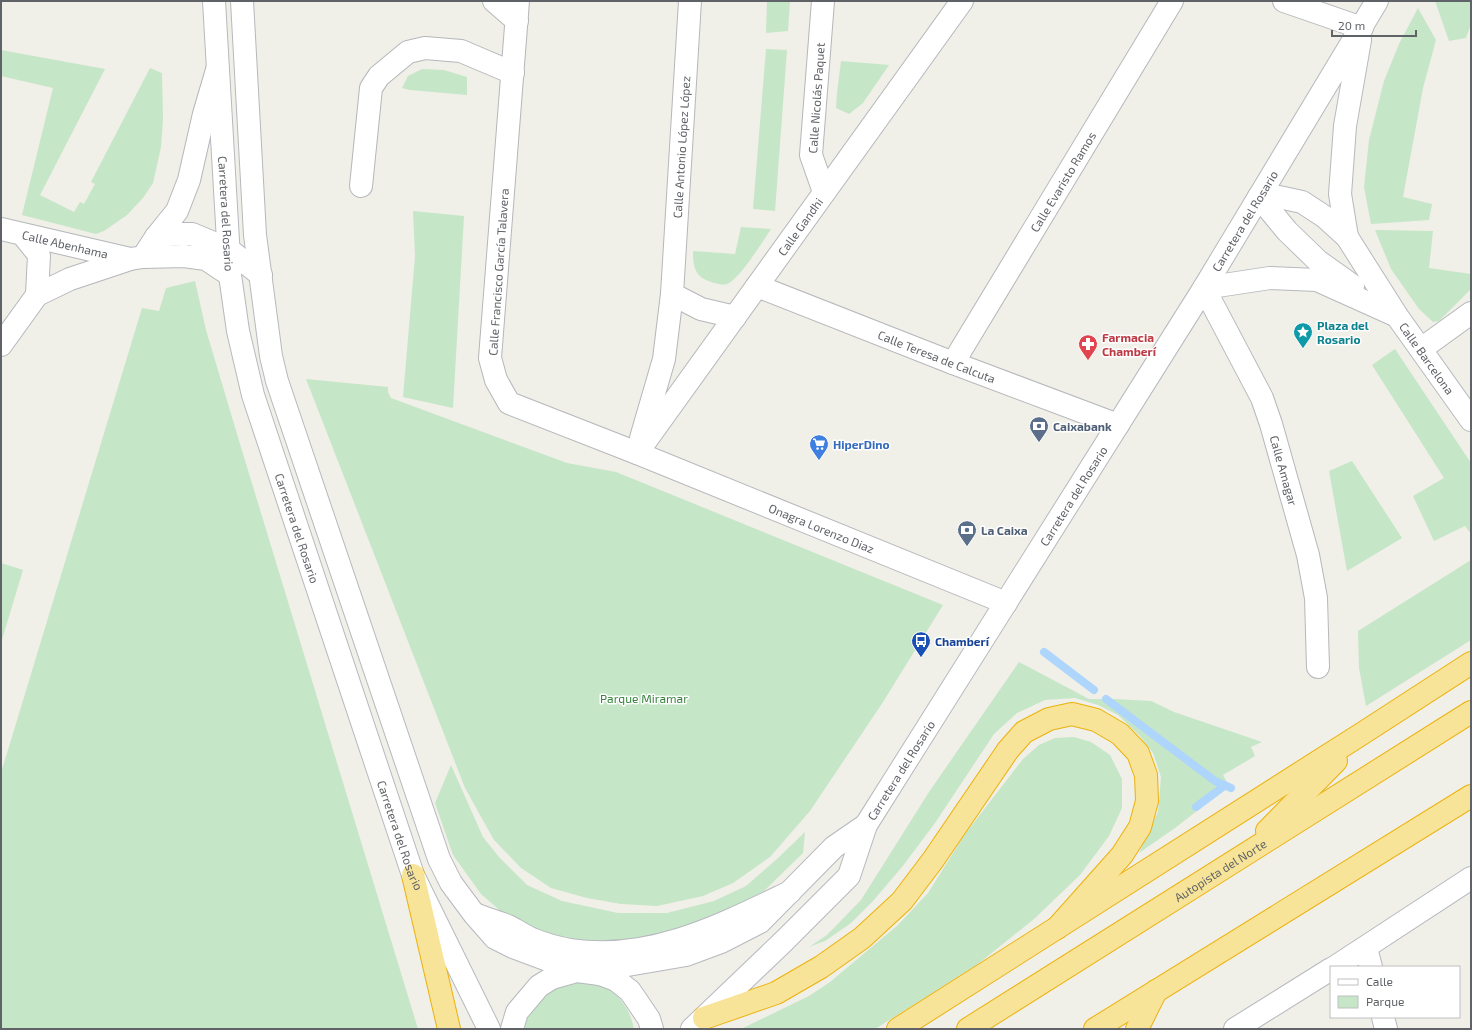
<svg xmlns="http://www.w3.org/2000/svg" width="1472" height="1030" font-family="'Exo 2',sans-serif">
<style>
.green{fill:#c6e6c8}
.lines{fill:none;stroke-linecap:round;stroke-linejoin:round}
.stream{stroke:#aed5fb;stroke-width:8}
.street-casing{stroke:#b5b7bb;stroke-width:24}
.secondary-casing{stroke:#b6b9be;stroke-width:24}
.highway-casing{stroke:#ecb10c;stroke-width:24}
.street{stroke:#fff;stroke-width:22}
.secondary{stroke:#fff;stroke-width:22}
.highway{stroke:#f8e498;stroke-width:22}
.labels{text-anchor:middle;dominant-baseline:central;stroke-width:3;stroke-linejoin:round;paint-order:stroke}
.street-label{font-size:12px;fill:#5f6267;stroke:#fff}
.culture-label{font-size:12px;font-weight:bold;fill:#0d838f;stroke:#fff;text-anchor:start}
.health-label{font-size:12px;font-weight:bold;fill:#be3a42;stroke:#fff;text-anchor:start}
.service-label{font-size:12px;font-weight:bold;fill:#4e5e75;stroke:#fff;text-anchor:start}
.shop-label{font-size:12px;font-weight:bold;fill:#366cbe;stroke:#fff;text-anchor:start}
.transit-label{font-size:12px;font-weight:bold;fill:#164399;stroke:#fff;text-anchor:start}
.park-label{font-size:12px;fill:#3a8341;stroke:#fff}
</style>
<rect width="100%" height="100%" fill="#f0efe8"/>
<path class="green" d="M 767,1 L 790,1 L 788,31 L 766,33 Z
M 1435,1 L 1471,1 L 1471,24 L 1466,38 L 1449,41 Z
M 1418,8 L 1436,40 L 1423,88 L 1403,197 L 1432,204 L 1429,220 L 1371,224 L 1364,187 L 1369,140 L 1384,81 L 1399,44 Z
M 766,49 L 787,50 L 775,211 L 753,209 Z
M 1,50 L 105,69 L 40,195 L 74,212 L 80,202 L 84,204 L 95,184 L 91,182 L 150,68 L 162,73 L 163,120 L 161,147 L 153,183 L 143,198 L 127,215 L 104,231 L 96,234 L 22,215 L 53,88 L 1,76 Z
M 841,61 L 889,65 L 863,103 L 849,114 L 836,108 L 837,93 Z
M 422,69 L 444,70 L 467,77 L 467,95 L 410,90 L 402,88 L 408,76 Z
M 413,211 L 464,216 L 453,408 L 403,397 L 415,256 Z
M 741,227 L 771,229 C 763,241 739,280 727,284 C 721,286 712,282 706,280 C 694,275 693,263 693,251 L 735,254 Z
M 1375,230 L 1433,231 L 1429,268 L 1471,274 L 1471,289 L 1439,321 L 1433,322 L 1419,309 L 1391,269 Z
M 195,281 L 206,330 L 240,444 L 418,1029 L 1,1029 L 1,773 L 142,308 L 159,311 L 166,288 Z
M 1395,349 L 1471,463 L 1471,534 L 1465,526 L 1434,541 L 1413,496 L 1444,478 L 1372,365 Z
M 306,379 L 388,387 L 388,392 L 391,398 L 567,463 L 616,472 L 943,605 L 883,702 L 810,811 L 770,857 L 733,883 L 703,896 L 657,906 L 621,904 L 587,898 L 551,888 L 521,868 L 494,840 L 465,788 Z
M 1352,461 L 1402,538 L 1347,571 L 1329,471 Z
M 1471,560 L 1471,640 L 1366,706 L 1359,668 L 1358,631 Z
M 1,563 L 23,570 L 1,643 Z
M 1019,662 L 1089,699 L 1114,699 L 1151,701 L 1174,712 L 1262,742 L 1251,747 L 1255,756 L 1223,775 L 1229,786 L 1175,828 L 1139,853 L 1158,812 L 1161,777 L 1153,753 L 1140,736 L 1118,715 L 1098,705 L 1075,698 L 1045,700 L 1017,713 L 994,734 L 935,823 L 902,867 L 873,901 L 851,923 L 825,941 L 809,947 L 827,935 L 861,900 L 929,792 Z
M 1074,737 L 1091,742 L 1110,755 L 1122,779 L 1122,808 L 1109,836 L 1080,875 L 1034,919 L 978,964 L 875,1029 L 741,1029 L 809,996 L 830,982 L 898,925 L 928,893 L 965,834 L 1023,759 L 1039,745 L 1055,738 Z
M 451,765 L 483,837 L 499,857 L 527,885 L 562,901 L 618,913 L 667,913 L 714,901 L 746,886 L 778,858 L 805,832 L 803,853 L 765,890 L 750,901 L 667,936 L 603,944 L 559,940 L 511,920 L 481,894 L 453,855 L 435,803 Z
M 573,981 C 579,981 586,981 592,982 C 616,989 629,1005 634,1029 L 523,1029 L 529,1009 L 540,995 Z"/>
<g class="lines">
<path class="stream" d="M 1044,652 L 1094,690
M 1106,699 L 1215,781 L 1231,788
M 1196,807 L 1224,786"/>
<g class="street-casing">
<g id="street">
<path d="M 494,1 L 517,21"/>
<path id="s1" d="M 518,1 L 490,358 L 496,380 L 509,403 L 637,453 L 1006,603"/>
<path d="M 823,1 L 811,155 L 824,192"/>
<path d="M 1284,1 L 1362,28"/>
<path d="M 361,186 L 371,88 L 379,76 L 408,52 L 425,48 L 461,51 L 513,73"/>
<path id="s2" d="M 1,229 L 130,259"/>
<path d="M 23,235 L 39,255 L 37,295"/>
<path d="M 156,237 L 177,211 L 189,180 L 204,114 L 217,70"/>
<path d="M 143,257 L 184,256 L 206,259 L 230,275"/>
<path id="s3" d="M 757,286 L 953,363 L 1118,425"/>
<path id="s4" d="M 1204,288 L 1262,398 L 1271,424 L 1308,555 L 1316,598 L 1318,667"/>
<path d="M 672,294 L 701,309 L 735,317"/>
<path d="M 1,345 L 37,295 L 70,279 L 130,259 L 143,257 L 156,237 L 175,234 L 192,234 L 228,249 L 261,275"/>
<path d="M 1421,349 L 1471,313"/>
<path id="s5" d="M 953,363 L 1172,1"/>
<path id="s6" d="M 641,438 L 664,359 L 672,294 L 690,1"/>
<path id="s7" d="M 637,453 L 962,1"/>
<path d="M 1366,948 L 1371,967"/>
<path d="M 1383,1017 L 1386,1029"/>
</g>
</g>
<g class="secondary-casing">
<g id="secondary">
<path id="s8" d="M 214,1 L 230,275 L 238,331 L 253,395 L 413,875 L 489,1029"/>
<path d="M 242,1 L 255,235 L 271,356 L 277,381 L 439,859 L 451,883 L 474,914 L 495,938 L 513,947 L 577,971"/>
<path id="s9" d="M 1259,197 L 1279,197 L 1302,202 L 1325,217 L 1347,237 L 1397,316 L 1471,420"/>
<path d="M 1259,197 L 1287,231 L 1318,261 L 1353,286"/>
<path d="M 1347,237 L 1340,194 L 1345,126 L 1360,40"/>
<path d="M 1204,288 L 1270,278 L 1317,280 L 1397,316"/>
<path d="M 477,915 C 487,919 498,922 508,926 C 517,930 524,936 532,939 C 544,944 558,948 571,950 C 650,962 721,925 790,892"/>
<path d="M 1335,967 L 1471,878"/>
<path d="M 600,974 L 622,966 L 686,955 L 721,942 L 760,922 L 834,847 L 866,825"/>
<path d="M 512,1029 L 517,1012 L 539,986 L 552,978 L 577,971 L 600,974 L 616,980 L 630,991 L 649,1019 L 652,1029"/>
<path id="s10" d="M 692,1029 L 784,941 L 849,876 L 866,825 L 1204,288 L 1377,1"/>
<path d="M 1235,1029 L 1331,969"/>
</g>
</g>
<g class="highway-casing">
<g id="highway">
<path d="M 1267,831 L 1336,761"/>
<path d="M 413,875 L 449,1029"/>
<path d="M 704,1018 L 776,993 L 821,967 L 862,938 L 902,901 L 933,860 L 1008,750 L 1024,732 L 1049,719 L 1072,714 L 1096,720 L 1120,734 L 1138,753 L 1146,775 L 1147,801 L 1140,827 L 1122,855 L 1057,928"/>
<path d="M 898,1029 L 1363,733 L 1471,663"/>
<path id="s11" d="M 968,1029 L 1471,712"/>
<path d="M 1095,1029 L 1471,796"/>
<path d="M 1137,1029 L 1156,991"/>
</g>
</g>
<use href="#street" class="street"/>
<use href="#secondary" class="secondary"/>
<use href="#highway" class="highway"/>
</g>
<defs>
<g id="sight-pin" transform="scale(1)"><path d="M0 17L-7.5 6A9.5 9.5 0 1 1 7.5 6Z" fill="#0f9aa8" stroke="#fff"/><path d="M0-6L1.8-2.2L6-1.7L2.9 1.2L3.7 5.4L0 3.3L-3.7 5.4L-2.9 1.2L-6-1.7L-1.8-2.2Z" fill="#fff"/></g>
<g id="pharmacy-pin" transform="scale(1)"><path d="M0 17L-7.5 6A9.5 9.5 0 1 1 7.5 6Z" fill="#e0444e" stroke="#fff"/><path d="M-2-6h4v4h4v4h-4v4h-4v-4h-4v-4h4Z" fill="#fff"/></g>
<g id="bank-pin" transform="scale(1)"><path d="M0 17L-7.5 6A9.5 9.5 0 1 1 7.5 6Z" fill="#5c6f8a" stroke="#fff"/><path d="M-6-4H6V4H-6ZM0-2.3a2.3 2.3 0 1 0 0 4.6a2.3 2.3 0 1 0 0-4.6Z" fill="#fff"/></g>
<g id="supermarket-pin" transform="scale(1)"><path d="M0 17L-7.5 6A9.5 9.5 0 1 1 7.5 6Z" fill="#3f7fe0" stroke="#fff"/><path d="M-6-5.5h2.5l.6 2H6L4.5 2H-2.5L-4.4-4H-6ZM-1.5 3.2a1.3 1.3 0 1 0 .1 0ZM3 3.2a1.3 1.3 0 1 0 .1 0Z" fill="#fff"/></g>
<g id="bus-pin" transform="scale(1)"><path d="M0 17L-7.5 6A9.5 9.5 0 1 1 7.5 6Z" fill="#1a4fb4" stroke="#fff"/><path d="M-5-6H5V4H4V6H2V4H-2V6H-4V4H-5ZM-3.5-4V0h7V-4ZM-3.5 1.2v1.5H-2V1.2ZM2 1.2v1.5H3.5V1.2Z" fill="#fff"/></g>
</defs>
<g fill-rule="evenodd">
<use href="#sight-pin" x="1303" y="332"/>
<use href="#pharmacy-pin" x="1088" y="344"/>
<use href="#bank-pin" x="1039" y="426"/>
<use href="#supermarket-pin" x="819" y="444"/>
<use href="#bank-pin" x="967" y="530"/>
<use href="#bus-pin" x="921" y="641"/>
</g>
<g class="labels">
<g class="street-label">
<text transform="translate(816 98) rotate(-86)">Calle Nicolás Paquet</text>
<text stroke="none"><textPath href="#s6" startOffset="295">Calle Antonio López López</textPath></text>
<text stroke="none"><textPath href="#s5" startOffset="212">Calle Evaristo Ramos</textPath></text>
<text stroke="none"><textPath href="#s8" startOffset="213">Carretera del Rosario</textPath></text>
<text stroke="none"><textPath href="#s10" startOffset="986">Carretera del Rosario</textPath></text>
<text stroke="none"><textPath href="#s7" startOffset="279">Calle Gandhi</textPath></text>
<text stroke="none"><textPath href="#s2" startOffset="66">Calle Abenhama</textPath></text>
<text transform="translate(498 272) rotate(-86)">Calle Francisco García Talavera</text>
<text stroke="none"><textPath href="#s3" startOffset="193">Calle Teresa de Calcuta</textPath></text>
<text stroke="none"><textPath href="#s9" startOffset="246">Calle Barcelona</textPath></text>
<text stroke="none"><textPath href="#s4" startOffset="200">Calle Amagar</textPath></text>
<text stroke="none"><textPath href="#s10" startOffset="662">Carretera del Rosario</textPath></text>
<text stroke="none"><textPath href="#s8" startOffset="537">Carretera del Rosario</textPath></text>
<text stroke="none"><textPath href="#s1" startOffset="744">Onagra Lorenzo Diaz</textPath></text>
<text stroke="none"><textPath href="#s10" startOffset="338">Carretera del Rosario</textPath></text>
<text stroke="none"><textPath href="#s8" startOffset="861">Carretera del Rosario</textPath></text>
<text stroke="none"><textPath href="#s11" startOffset="298">Autopista del Norte</textPath></text>
</g>
<g class="culture-label">
<text x="1317" y="325">Plaza del<tspan x="1317" dy="14">Rosario</tspan></text>
</g>
<g class="health-label">
<text x="1102" y="337">Farmacia<tspan x="1102" dy="14">Chamberí</tspan></text>
</g>
<g class="service-label">
<text x="1053" y="426">Caixabank</text>
<text x="981" y="530">La Caixa</text>
</g>
<g class="shop-label">
<text x="833" y="444">HiperDino</text>
</g>
<g class="transit-label">
<text x="935" y="641">Chamberí</text>
</g>
<g class="park-label">
<text x="644" y="698">Parque Miramar</text>
</g>
</g>
<rect width="1472" height="1030" fill="none" stroke="#5f6267" stroke-width="4"/>
<rect x="1330" y="966" width="130" height="52" fill="#ffffff" stroke="#bfc0c2"/>
<rect x="1338" y="979" width="20" height="6" fill="#ffffff" stroke="#bfc0c2"/>
<text x="1366" y="986" font-size="12" fill="#5f6267">Calle</text>
<rect x="1338" y="996" width="20" height="12" fill="#c6e6c8" stroke="#bfc0c2"/>
<text x="1366" y="1006" font-size="12" fill="#5f6267">Parque</text>
<path d="M1332 30v6h84v-6" fill="none" stroke="#5f6267" stroke-width="2"/>
<text x="1338" y="30" font-size="12" fill="#5f6267" stroke="#ffffff" stroke-width="3" paint-order="stroke">20 m</text>
</svg>
